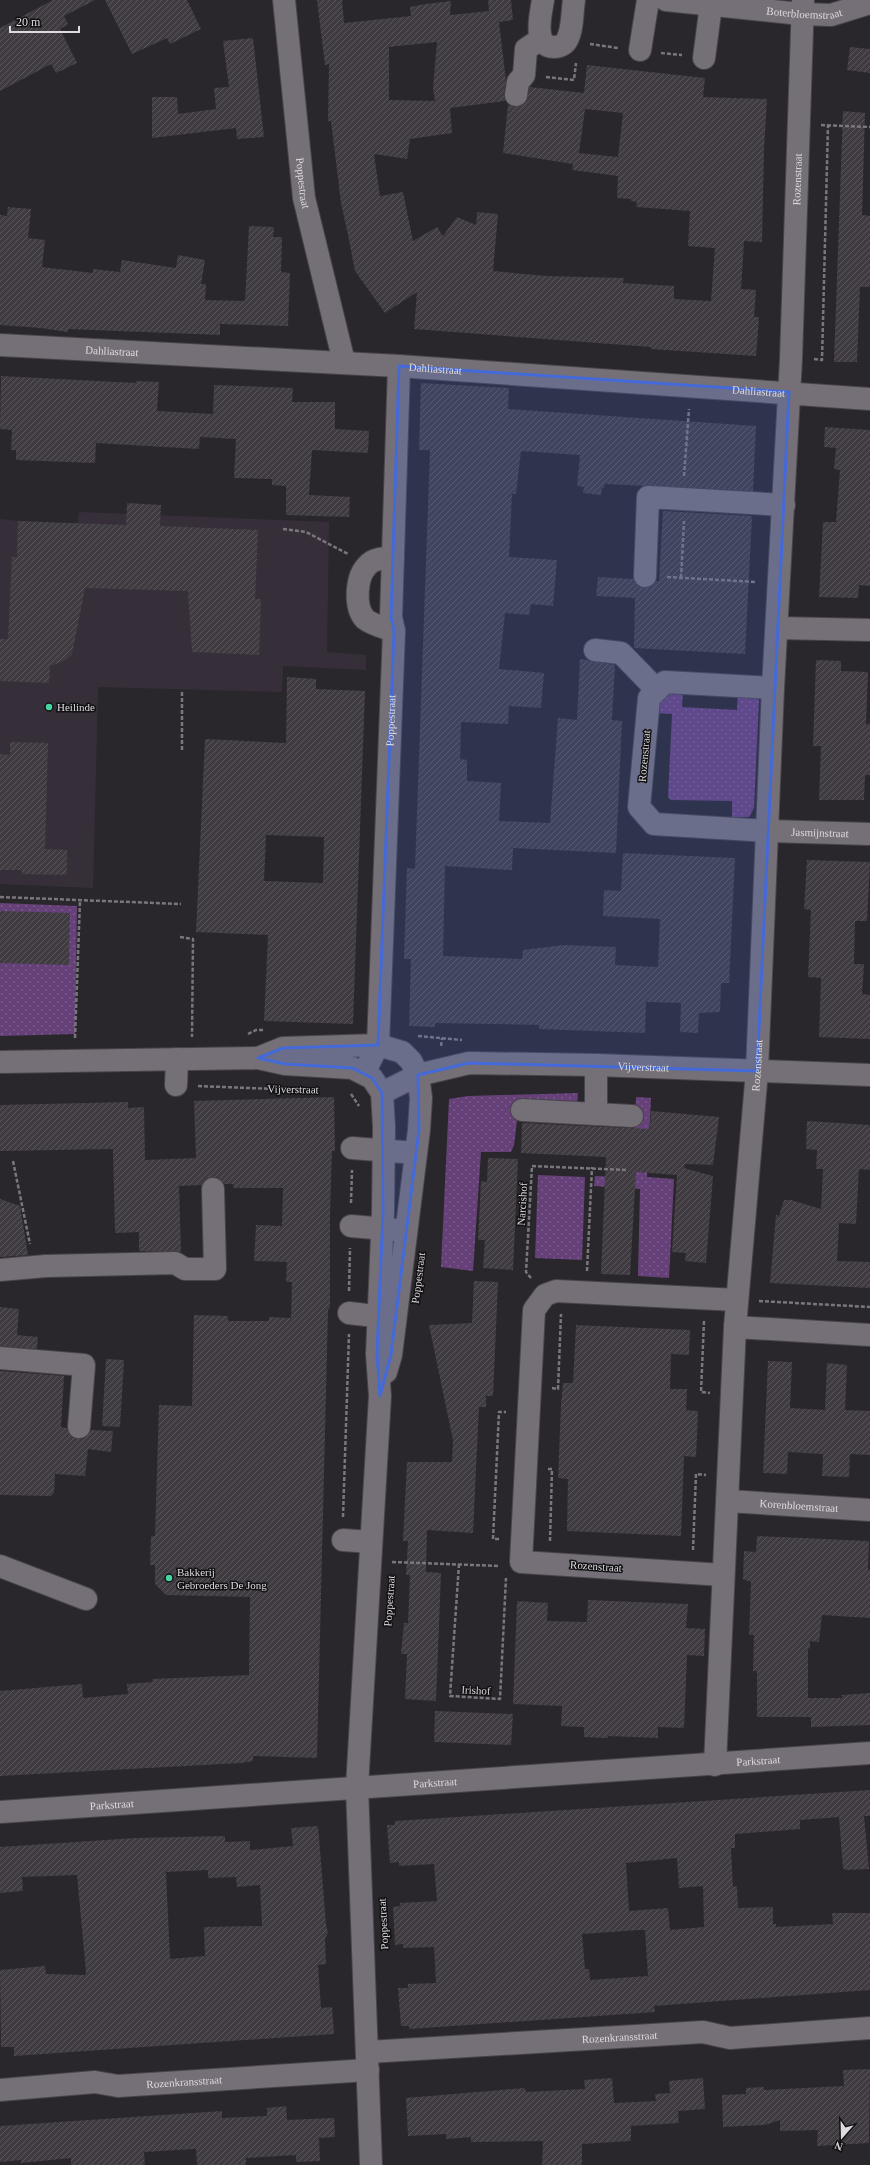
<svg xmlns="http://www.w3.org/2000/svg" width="870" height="2165" font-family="'Times New Roman',serif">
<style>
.built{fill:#362f3a}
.grass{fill:url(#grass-dots)}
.building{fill:url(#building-hatch);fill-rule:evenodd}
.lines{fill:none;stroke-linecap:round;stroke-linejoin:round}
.minor-casing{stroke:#48454a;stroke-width:24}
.path{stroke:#7a777c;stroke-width:2.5;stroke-dasharray:4 2;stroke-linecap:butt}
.minor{stroke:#757077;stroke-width:22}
.marked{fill:#446ad9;fill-opacity:0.2;stroke:#446ad9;stroke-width:3;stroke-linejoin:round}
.poi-dot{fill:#47d49e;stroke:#121113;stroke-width:1.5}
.labels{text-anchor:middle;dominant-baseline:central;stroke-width:3;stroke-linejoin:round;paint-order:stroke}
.street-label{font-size:11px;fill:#dedbdf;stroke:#121113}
.poi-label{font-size:11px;fill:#dedbdf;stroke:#121113;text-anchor:start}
</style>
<defs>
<pattern id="grass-dots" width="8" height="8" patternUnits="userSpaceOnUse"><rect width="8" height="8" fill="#664078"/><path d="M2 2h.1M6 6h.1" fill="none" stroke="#7b5b8b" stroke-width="1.8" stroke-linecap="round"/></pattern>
<pattern id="building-hatch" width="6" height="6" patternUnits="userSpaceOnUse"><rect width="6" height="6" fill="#3f3b41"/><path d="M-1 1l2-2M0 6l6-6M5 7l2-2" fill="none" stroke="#5a575c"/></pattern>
</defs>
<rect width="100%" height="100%" fill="#2a272c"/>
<path class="built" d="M 79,512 L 329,522 L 327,652 L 366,655 L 366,670 L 283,666 L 282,692 L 98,687 L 93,888 L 0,884 L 0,519 L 77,527 Z"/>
<path class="grass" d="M 683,689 L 682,707 L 737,710 L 738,692 L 750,693 L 759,700 L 754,808 L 749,817 L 732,817 L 732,801 L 671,800 L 668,797 L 672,714 L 655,713 C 659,697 669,693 683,689 Z
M 0,903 L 77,906 L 75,1034 L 0,1036 Z
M 578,1093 L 577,1106 L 519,1105 L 514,1145 L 511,1152 L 481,1152 L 473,1271 L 441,1267 L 449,1099 L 468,1096 Z
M 636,1097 L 651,1098 L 647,1177 L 674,1179 L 669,1278 L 638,1276 L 640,1189 L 594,1186 L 595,1176 L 632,1178 Z
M 538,1175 L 585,1177 L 582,1260 L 535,1258 Z"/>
<path class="building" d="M 53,0 L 95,0 L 64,16 L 68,24 L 60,29 L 77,63 L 56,73 L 51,64 L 0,91 L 0,28 Z
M 105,0 L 187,0 L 201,29 L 170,44 L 167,38 L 132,54 Z
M 317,0 L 342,0 L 344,23 L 411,16 L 410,7 L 426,4 L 451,1 L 450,15 L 489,11 L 488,0 L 511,0 L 513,20 L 499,22 L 506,81 L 504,93 L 505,101 L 450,108 L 452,133 L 410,139 L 407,159 L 374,154 L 380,196 L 403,192 L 413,241 L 437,227 L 443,236 L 457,217 L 476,225 L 477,212 L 498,214 L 493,271 L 546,276 L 624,278 L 623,283 L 674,286 L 674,299 L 711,301 L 715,248 L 688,246 L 690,211 L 636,207 L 637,202 L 631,201 L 631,199 L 617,198 L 618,176 L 572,170 L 573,164 L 503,153 L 508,105 L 514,107 L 525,103 L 530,87 L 584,93 L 587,65 L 705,78 L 703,97 L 767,99 L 764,149 L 762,242 L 744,241 L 741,289 L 756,290 L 754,317 L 759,317 L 756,356 L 651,349 L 651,347 L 414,329 L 417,292 L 385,313 L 355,271 L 348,235 L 341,203 L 331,121 L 328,121 L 329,64 L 325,65 ZM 437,42 L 433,88 L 435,101 L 389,100 L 389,47 ZM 585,109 L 623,113 L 618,157 L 579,153 Z
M 253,38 L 264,137 L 237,139 L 236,128 L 152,138 L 152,97 L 177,97 L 178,114 L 216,109 L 214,88 L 229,87 L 223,41 Z
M 850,47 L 870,49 L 870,73 L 847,70 Z
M 843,111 L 865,113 L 862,215 L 870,216 L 870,287 L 860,287 L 857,362 L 834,362 Z
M 8,207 L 31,209 L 28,238 L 45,240 L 42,267 L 93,273 L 93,269 L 120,272 L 122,260 L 176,268 L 178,255 L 205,260 L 201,284 L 206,284 L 205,300 L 245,301 L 249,226 L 274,227 L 273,237 L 282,237 L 281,272 L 290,273 L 288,326 L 220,324 L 220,335 L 68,329 L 68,332 L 41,328 L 0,325 L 0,215 L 7,216 Z
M 1,376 L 136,383 L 136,381 L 159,382 L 157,411 L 213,414 L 214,385 L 293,388 L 292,402 L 335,402 L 335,429 L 369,431 L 368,453 L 312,450 L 309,495 L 350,497 L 349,517 L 286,515 L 286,486 L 272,485 L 272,479 L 234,478 L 236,439 L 200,437 L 199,449 L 96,443 L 95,463 L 16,460 L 16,450 L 11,450 L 12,430 L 0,429 Z
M 421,383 L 509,388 L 508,409 L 756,426 L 753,491 L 605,484 L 604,488 L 602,488 L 601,495 L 583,493 L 584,487 L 577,486 L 580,455 L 521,451 L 516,494 L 512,494 L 509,557 L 557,560 L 553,606 L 531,604 L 529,615 L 505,613 L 499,669 L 544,673 L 541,708 L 509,706 L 508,724 L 461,722 L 460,759 L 467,760 L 467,781 L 501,783 L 499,821 L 550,823 L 558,718 L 577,720 L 580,659 L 615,665 L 612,720 L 622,721 L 616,853 L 513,848 L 512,870 L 445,866 L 443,956 L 522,959 L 523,950 L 563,945 L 616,947 L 615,965 L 658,967 L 660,919 L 603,916 L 604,890 L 621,891 L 623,853 L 735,858 L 729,983 L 721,983 L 720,1012 L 699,1013 L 698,1033 L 680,1032 L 681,1003 L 646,1002 L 645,1033 L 539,1029 L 539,1025 L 493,1024 L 435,1023 L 435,1027 L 409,1026 L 411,959 L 404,959 L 407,868 L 415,869 L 430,450 L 419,450 Z
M 825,427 L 870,430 L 870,586 L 859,585 L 858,598 L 819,597 L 823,522 L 836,522 L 840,470 L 834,469 L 836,448 L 824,447 Z
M 127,503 L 161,505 L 160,526 L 258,530 L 255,599 L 261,599 L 259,655 L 192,652 L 188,591 L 85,588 L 72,654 L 64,661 L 50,666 L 49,683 L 0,681 L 0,639 L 8,639 L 12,557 L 17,557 L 18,521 L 126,525 Z
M 663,511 L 752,516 L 745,654 L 634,648 L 635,598 L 596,596 L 598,577 L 633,579 L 638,586 L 644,588 L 650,587 L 656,581 L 659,581 Z
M 816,660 L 841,661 L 841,671 L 868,672 L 866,725 L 870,723 L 870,775 L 866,775 L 865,777 L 864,800 L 819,800 L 821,746 L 813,746 Z
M 287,677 L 316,679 L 316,689 L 365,691 L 353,1024 L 264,1021 L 268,935 L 196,932 L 205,739 L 286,743 ZM 266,835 L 324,837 L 323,883 L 264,881 Z
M 10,742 L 48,743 L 45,849 L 67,850 L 67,875 L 22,874 L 22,870 L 0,870 L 0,754 L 10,755 Z
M 807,860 L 870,862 L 867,921 L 855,921 L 854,964 L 864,964 L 862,994 L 870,995 L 870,1039 L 819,1037 L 821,978 L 808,977 L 811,910 L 804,909 Z
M 0,911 L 70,913 L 69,965 L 0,963 Z
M 334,1097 L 335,1151 L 332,1151 L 330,1214 L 330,1307 L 328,1310 L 317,1758 L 253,1756 L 253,1761 L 241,1763 L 0,1776 L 0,1691 L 82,1684 L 83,1698 L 128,1694 L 127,1684 L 153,1682 L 152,1679 L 249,1675 L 250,1597 L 166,1595 L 155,1584 L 155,1565 L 150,1565 L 151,1536 L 155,1536 L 159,1405 L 192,1406 L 194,1315 L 228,1316 L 228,1321 L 269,1321 L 269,1317 L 291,1318 L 292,1282 L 286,1282 L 287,1262 L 254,1261 L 256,1225 L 282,1226 L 283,1188 L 234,1188 L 233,1184 L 224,1184 L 219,1178 L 213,1177 L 206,1179 L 201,1185 L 179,1186 L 181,1252 L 139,1251 L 139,1232 L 115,1233 L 113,1149 L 0,1151 L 0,1105 L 128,1102 L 128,1108 L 144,1107 L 145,1160 L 196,1158 L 194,1101 Z
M 651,1111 L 719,1117 L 713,1165 L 685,1164 L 684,1168 L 713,1176 L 706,1263 L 685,1261 L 686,1253 L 672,1252 L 677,1175 L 636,1172 L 630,1275 L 601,1274 L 606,1157 L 521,1153 L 522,1123 L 650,1129 Z
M 807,1121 L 870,1125 L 870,1170 L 859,1169 L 856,1224 L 839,1223 L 837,1261 L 870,1262 L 870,1288 L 770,1283 L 776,1215 L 779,1216 L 784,1200 L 791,1200 L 821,1209 L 823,1169 L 816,1169 L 817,1150 L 806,1149 Z
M 488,1158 L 518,1159 L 513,1270 L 483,1268 L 485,1240 L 478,1240 L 481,1181 L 487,1182 Z
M 0,1199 L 20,1206 L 28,1255 L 0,1257 Z
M 474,1281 L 498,1282 L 493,1396 L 486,1396 L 486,1407 L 479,1407 L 473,1533 L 427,1530 L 426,1572 L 441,1573 L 436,1701 L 405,1699 L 407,1654 L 401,1654 L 404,1623 L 408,1623 L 410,1575 L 406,1575 L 408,1541 L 403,1541 L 407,1462 L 452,1462 L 453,1440 L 429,1325 L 472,1323 Z
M 0,1307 L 19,1309 L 17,1335 L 38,1337 L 37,1349 L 0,1346 Z
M 576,1325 L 690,1330 L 689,1355 L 671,1354 L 670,1389 L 687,1389 L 686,1410 L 698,1411 L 696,1457 L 684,1456 L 681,1536 L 567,1531 L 568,1479 L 558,1478 L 561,1405 L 563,1383 L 573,1383 Z
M 106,1359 L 124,1360 L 120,1427 L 102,1426 Z
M 768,1361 L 792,1362 L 790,1408 L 825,1410 L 827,1363 L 847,1365 L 845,1410 L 870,1411 L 870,1455 L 850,1454 L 849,1477 L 822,1476 L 823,1454 L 788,1452 L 787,1474 L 763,1473 Z
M 0,1371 L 64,1376 L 61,1427 L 67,1428 L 72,1437 L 78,1439 L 85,1438 L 91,1430 L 113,1431 L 111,1452 L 88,1449 L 85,1476 L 55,1474 L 54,1494 L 52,1494 L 52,1496 L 0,1495 Z
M 757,1536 L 869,1541 L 868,1570 L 870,1570 L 870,1618 L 822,1615 L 819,1642 L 810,1641 L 810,1649 L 808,1648 L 808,1698 L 842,1698 L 842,1695 L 870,1693 L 870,1725 L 811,1727 L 811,1717 L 757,1717 L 757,1671 L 753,1671 L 754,1635 L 749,1635 L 751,1582 L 743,1579 L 744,1551 L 756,1552 Z
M 588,1600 L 688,1604 L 686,1628 L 705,1629 L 704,1656 L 687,1655 L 684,1728 L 658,1727 L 658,1738 L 608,1736 L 608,1738 L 584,1737 L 584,1727 L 561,1726 L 562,1706 L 513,1704 L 517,1601 L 548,1603 L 547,1621 L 587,1622 Z
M 435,1711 L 513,1714 L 511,1745 L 434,1742 Z
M 870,1790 L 870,1816 L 864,1816 L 869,1869 L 845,1870 L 843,1868 L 839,1817 L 800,1820 L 800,1829 L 735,1834 L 735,1848 L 731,1848 L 733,1887 L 737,1886 L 738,1908 L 773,1907 L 773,1924 L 776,1924 L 776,1927 L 833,1924 L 832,1913 L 870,1913 L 870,1990 L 654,2006 L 655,2012 L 409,2029 L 409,2026 L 401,2026 L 398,1988 L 408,1988 L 408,1984 L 436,1983 L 434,1947 L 403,1948 L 403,1944 L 395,1945 L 393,1907 L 400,1906 L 400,1903 L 437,1901 L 434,1864 L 399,1866 L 399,1862 L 390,1863 L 387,1825 L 395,1825 L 395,1821 ZM 677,1858 L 679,1888 L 703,1886 L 704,1927 L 670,1930 L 668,1908 L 629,1911 L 626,1863 ZM 639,1930 L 645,1930 L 648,1976 L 590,1980 L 589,1969 L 585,1969 L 582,1934 Z
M 318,1826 L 326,1924 L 328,1933 L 325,1938 L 326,1964 L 318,1965 L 321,2008 L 332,2007 L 334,2034 L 14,2056 L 14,2047 L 1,2047 L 0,1970 L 45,1966 L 46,1974 L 85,1975 L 86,1972 L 77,1875 L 22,1877 L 23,1891 L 0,1893 L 0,1847 L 136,1838 L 225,1836 L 225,1842 L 250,1841 L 250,1850 L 293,1846 L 291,1828 ZM 208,1870 L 208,1878 L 236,1877 L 237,1887 L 260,1885 L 262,1926 L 204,1927 L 205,1956 L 170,1959 L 166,1872 Z
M 870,2069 L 869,2143 L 817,2146 L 818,2130 L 780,2131 L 780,2120 L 765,2125 L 723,2127 L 722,2095 L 746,2094 L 746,2088 L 764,2087 L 764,2090 L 844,2086 L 843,2070 Z
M 612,2078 L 614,2103 L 656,2101 L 655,2094 L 670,2093 L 669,2081 L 703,2078 L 705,2109 L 678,2111 L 679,2123 L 631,2126 L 631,2141 L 582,2144 L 582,2165 L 542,2165 L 543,2141 L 471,2142 L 471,2137 L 446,2139 L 446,2134 L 408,2136 L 406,2098 L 525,2088 L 526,2092 L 585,2089 L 584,2080 Z
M 286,2106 L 287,2120 L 334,2118 L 335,2137 L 319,2138 L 320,2161 L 296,2162 L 296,2155 L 246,2158 L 246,2165 L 197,2165 L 196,2149 L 193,2149 L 144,2152 L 145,2165 L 71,2165 L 71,2158 L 21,2163 L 21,2160 L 0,2162 L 0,2126 L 222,2111 L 222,2118 L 267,2116 L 267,2108 Z"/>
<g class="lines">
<g class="minor-casing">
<g id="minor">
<path id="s1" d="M 284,0 L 304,198 L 344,362"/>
<path d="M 543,0 C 541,13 532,47 554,47 C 560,47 565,44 567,40 C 573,29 572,12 574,0"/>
<path id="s2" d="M 666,0 L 801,14 L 831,15 L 870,3"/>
<path d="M 640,50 L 648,0"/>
<path d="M 704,58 L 711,5"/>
<path d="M 516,95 L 518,82 L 524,75 L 526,49 L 541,39"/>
<path id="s3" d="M 0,345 L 399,366 L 870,399"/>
<path d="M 393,558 C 384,558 373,558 367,566 C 356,577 354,607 365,619 C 372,625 386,628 394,631"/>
<path d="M 645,576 L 648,497 L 784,505"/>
<path d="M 778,628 L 870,630"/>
<path d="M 595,650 L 621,653 L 657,690"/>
<path id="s4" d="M 773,688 L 665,682 L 649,698 L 639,807 L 654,824 L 769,831 L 870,834"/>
<path d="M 258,1058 L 283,1048 L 378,1045 L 402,1052 L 411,1061 L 418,1075 L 421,1098 L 419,1130 L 391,1355 L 386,1372"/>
<path d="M 0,1062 L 258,1058 L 285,1064 L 352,1068 L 372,1078 L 382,1093 L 384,1127 L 383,1212 L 377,1354 L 380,1396 L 357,1787 L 371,2165"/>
<path id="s5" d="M 364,1073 L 378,1045 L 394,631 L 391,617 L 399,366"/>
<path d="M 176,1085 L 177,1059"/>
<path id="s6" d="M 382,1093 L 418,1075 L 469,1063 L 596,1065 L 870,1075"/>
<path d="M 522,1110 L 632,1116"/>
<path d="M 596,1114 L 596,1065"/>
<path d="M 352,1148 L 416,1153"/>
<path d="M 351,1226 L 397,1230"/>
<path d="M 0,1270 L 46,1266 L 175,1263 L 185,1269 L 215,1269 L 213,1189"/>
<path d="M 349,1313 L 392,1318"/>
<path d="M 735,1327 L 870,1335"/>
<path d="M 0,1358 L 84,1365 L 79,1427"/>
<path id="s7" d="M 728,1501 L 870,1510"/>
<path d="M 343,1540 L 371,1542"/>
<path d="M 0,1566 L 86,1599"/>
<path d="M 723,1575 L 521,1562 L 534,1310 L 545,1295 L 556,1291 L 737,1300"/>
<path id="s8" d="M 715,1765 L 735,1327 L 757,1071 L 773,688 L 791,359 L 803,0"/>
<path id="s9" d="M 0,1812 L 870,1753"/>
<path id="s10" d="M 368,2052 L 703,2032 L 730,2038 L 870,2028"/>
<path id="s11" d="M 0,2090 L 95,2082 L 118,2086 L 368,2070"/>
</g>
</g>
<path class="path" d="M 590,44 L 618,48
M 661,53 L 682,55
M 546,77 L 574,80 L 576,63
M 821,125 L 870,127
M 814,359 L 822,360 L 828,125
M 684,476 L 689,409
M 283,529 L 306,532 L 348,554
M 667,577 L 756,582
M 681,578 L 684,521
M 182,750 L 182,690
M 0,897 L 181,904
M 180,937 L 193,939 L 192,1037
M 248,1034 L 256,1030 L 264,1030
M 418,1036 L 462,1040
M 75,1038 L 80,901
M 441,1046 L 442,1038
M 198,1086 L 299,1090
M 351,1094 L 359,1106
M 13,1161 L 30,1244
M 351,1203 L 352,1170
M 587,1271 L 592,1167
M 531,1278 L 526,1272 L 532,1166 L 628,1170
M 349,1291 L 350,1248
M 759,1301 L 870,1307
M 704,1321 L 701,1392 L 710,1393
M 552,1388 L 558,1389 L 561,1314
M 548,1469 L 552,1469 L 550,1541
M 343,1517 L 349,1334
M 499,1539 L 493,1539 L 499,1412 L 506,1412
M 693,1550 L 696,1474 L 706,1475
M 392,1562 L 499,1566
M 459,1564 L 450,1696 L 500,1699 L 506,1578"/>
<use href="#minor" class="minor"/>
</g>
<path class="marked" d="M 399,366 L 789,392 L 757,1071 L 469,1063 L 418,1075 L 419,1130 L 391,1355 L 380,1396 L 377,1354 L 383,1212 L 382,1093 L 372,1078 L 352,1068 L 285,1064 L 258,1058 L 283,1048 L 378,1045 L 394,631 L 391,617 Z"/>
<g class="poi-dot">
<circle cx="49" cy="707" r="4"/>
<circle cx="169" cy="1578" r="4"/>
</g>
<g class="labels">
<g class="street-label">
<text stroke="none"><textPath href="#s2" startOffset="139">Boterbloemstraat</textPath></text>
<text stroke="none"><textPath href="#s8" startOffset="1588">Rozenstraat</textPath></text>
<text stroke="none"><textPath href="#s1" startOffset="184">Poppestraat</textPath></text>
<text stroke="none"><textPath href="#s3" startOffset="112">Dahliastraat</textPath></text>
<text stroke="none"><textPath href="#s3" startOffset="436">Dahliastraat</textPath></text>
<text stroke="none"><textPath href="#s3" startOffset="760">Dahliastraat</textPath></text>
<text stroke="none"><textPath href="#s5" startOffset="356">Poppestraat</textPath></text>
<text transform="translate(644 756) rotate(-85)">Rozenstraat</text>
<text stroke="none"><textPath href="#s4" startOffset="429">Jasmijnstraat</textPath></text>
<text stroke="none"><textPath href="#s6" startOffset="267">Vijverstraat</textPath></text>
<text stroke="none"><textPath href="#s8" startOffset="701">Rozenstraat</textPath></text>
<text transform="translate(293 1089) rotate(1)">Vijverstraat</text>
<text transform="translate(522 1204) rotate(-87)">Narcishof</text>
<text transform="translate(418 1278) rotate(-83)">Poppestraat</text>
<text stroke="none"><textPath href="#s7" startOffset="71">Korenbloemstraat</textPath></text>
<text transform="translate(596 1566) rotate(4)">Rozenstraat</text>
<text transform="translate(389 1601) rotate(-86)">Poppestraat</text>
<text transform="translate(476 1690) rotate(3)">Irishof</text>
<text stroke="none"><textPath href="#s9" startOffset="760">Parkstraat</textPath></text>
<text stroke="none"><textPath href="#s9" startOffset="436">Parkstraat</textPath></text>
<text stroke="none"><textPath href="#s9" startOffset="112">Parkstraat</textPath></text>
<text transform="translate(383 1924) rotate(-93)">Poppestraat</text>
<text stroke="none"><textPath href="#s10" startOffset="252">Rozenkransstraat</textPath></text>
<text stroke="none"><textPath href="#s11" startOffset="185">Rozenkransstraat</textPath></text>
</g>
<g class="poi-label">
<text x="57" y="707">Heilinde</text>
<text x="177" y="1572">Bakkerij<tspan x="177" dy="13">Gebroeders De Jong</tspan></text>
</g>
</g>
<g transform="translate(842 2137) rotate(200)" stroke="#121113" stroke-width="3" paint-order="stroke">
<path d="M0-3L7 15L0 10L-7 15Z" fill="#dedbdf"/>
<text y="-6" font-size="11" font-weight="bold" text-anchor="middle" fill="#dedbdf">N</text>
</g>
<path d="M10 26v6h69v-6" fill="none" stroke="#dedbdf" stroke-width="2"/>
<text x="16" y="26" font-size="12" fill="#dedbdf" stroke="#121113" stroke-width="3" paint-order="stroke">20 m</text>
</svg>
